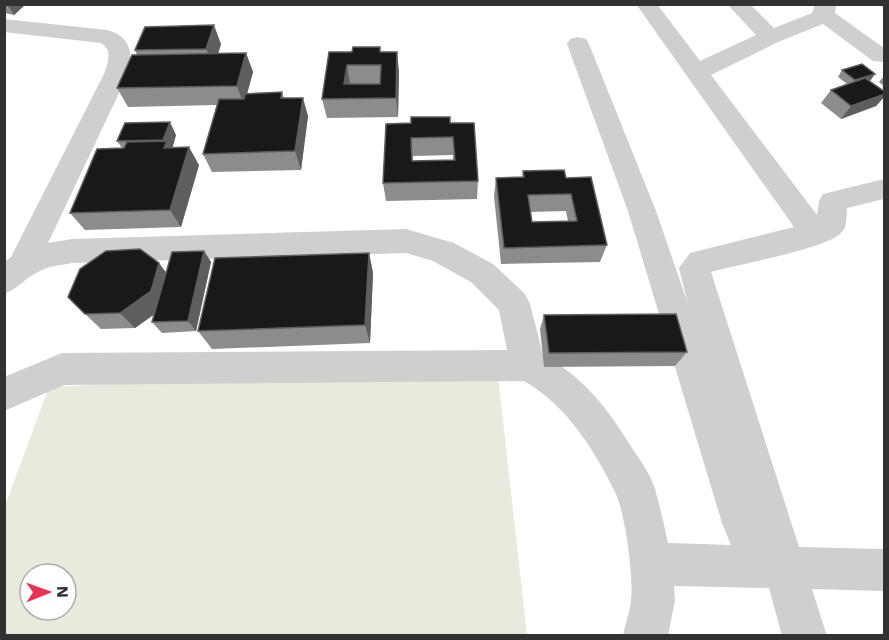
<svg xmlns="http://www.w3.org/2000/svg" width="889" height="640" font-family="'Work Sans',sans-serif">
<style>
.green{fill:#e6ebdd;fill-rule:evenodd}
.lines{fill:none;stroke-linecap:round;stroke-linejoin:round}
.minor{fill:#cfcfcf;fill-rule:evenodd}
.wall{fill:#8c8c8c;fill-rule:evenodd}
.shaded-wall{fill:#5e5e5e}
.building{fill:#191919;stroke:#5e5e5e;stroke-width:1.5;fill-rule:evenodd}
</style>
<rect width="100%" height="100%" fill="#fff"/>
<path class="green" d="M 497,367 L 527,635 L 5,635 L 4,508 L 49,387 ZM 30,574 L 66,574 L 66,610 L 30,610 Z"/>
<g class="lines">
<path class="minor" d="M 636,4 L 657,4 L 700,61 L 756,35 L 727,4 L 750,4 L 774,28 L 812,13 L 815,4 L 836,4 L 835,13 L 884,48 L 884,62 L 873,61 L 823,24 L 778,42 L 711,75 L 817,215 L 819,201 L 823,194 L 884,179 L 884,199 L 847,208 C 846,217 848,228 840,234 C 823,249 737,265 711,272 L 799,547 L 884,549 L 884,591 L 812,589 L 827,636 L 782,636 L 769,588 L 674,586 L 675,600 L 668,636 L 623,636 C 625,624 630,612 631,600 C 634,578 625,511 615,492 C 594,449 566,405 524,381 L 64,385 L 4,411 L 4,377 L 62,353 L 507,350 L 499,310 L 471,282 L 433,261 L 406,253 L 72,263 C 61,265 48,266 38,272 C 25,278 18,289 4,294 L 4,262 L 11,257 L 104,74 C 108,62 113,51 101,43 L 4,32 L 4,19 L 107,30 C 130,36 134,53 128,74 L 48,243 L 72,239 L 406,229 L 454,243 L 493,264 L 525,294 L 530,304 L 543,355 C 585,378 607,408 632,448 C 641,461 650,474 655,489 C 660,506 664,525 668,543 L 731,545 L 722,523 L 628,211 L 567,44 L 570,39 L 578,37 L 586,39 L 589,44 L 656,211 L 688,304 L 679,268 L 690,253 L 794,227 Z"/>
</g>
<path class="wall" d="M 4,4 L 26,4 L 14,15 L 4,13 Z
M 221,44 L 218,54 L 246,53 L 253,72 L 247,93 L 282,92 L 284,98 L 308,116 L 301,170 L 212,172 L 203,154 L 217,105 L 128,107 L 117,88 L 137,55 L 135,50 Z
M 329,52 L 381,52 L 399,71 L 398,117 L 327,118 L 322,99 Z
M 842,70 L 875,74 L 869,81 L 885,92 L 885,96 L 876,106 L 841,119 L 821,103 L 831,90 L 847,84 L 838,77 Z
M 885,75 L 885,87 L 879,82 Z
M 450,123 L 478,181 L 477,199 L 386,201 L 383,183 L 386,124 ZM 453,155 L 453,160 L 413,161 L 413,156 Z
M 176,135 L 172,148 L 199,165 L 181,227 L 85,230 L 70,213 L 122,148 L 117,141 Z
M 523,171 L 566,178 L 607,245 L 600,262 L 501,264 L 494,196 L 496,178 L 522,177 ZM 566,211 L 568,221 L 532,222 L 530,212 Z
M 204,251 L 211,262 L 196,331 L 162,333 L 152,322 L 155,314 L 135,328 L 101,329 L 85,314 L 166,272 Z
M 369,253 L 373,273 L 370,343 L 212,349 L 198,331 Z
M 544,315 L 687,352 L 675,366 L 544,367 L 540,329 Z"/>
<path class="shaded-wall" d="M 7,4 L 26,4 L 14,15 Z
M 214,25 L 221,44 L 214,67 L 206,49 Z
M 397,52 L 399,71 L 398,117 L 396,98 Z
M 246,53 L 253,72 L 244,105 L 237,86 Z
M 347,65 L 350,84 L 344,84 Z
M 875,74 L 870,81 L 850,87 L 855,80 Z
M 885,94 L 885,96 L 876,106 L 841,119 L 851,106 Z
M 303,98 L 308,116 L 301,170 L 295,151 Z
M 170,122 L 176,135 L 172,150 L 164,148 L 166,144 L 163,140 Z
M 189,147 L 199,165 L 181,227 L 170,210 Z
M 204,251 L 211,262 L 196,331 L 188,321 Z
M 369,253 L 373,273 L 370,343 L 365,325 Z
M 159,263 L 171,279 L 164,307 L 135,328 L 120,313 Z"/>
<path class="building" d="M 214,25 L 206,49 L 135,50 L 145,27 Z
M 353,47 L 380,47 L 380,52 L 397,52 L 396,98 L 322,99 L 329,52 L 352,52 ZM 347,65 L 381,65 L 380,84 L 344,84 Z
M 246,53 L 237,86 L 117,88 L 132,55 Z
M 862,64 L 875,74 L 855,80 L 842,70 Z
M 865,78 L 885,92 L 885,94 L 851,106 L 831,90 Z
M 282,92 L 281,98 L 303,98 L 295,151 L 203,154 L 219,99 L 244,99 L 245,94 Z
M 411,117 L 450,117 L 450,123 L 474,123 L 478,181 L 383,183 L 386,124 L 411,123 ZM 453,137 L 455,160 L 412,161 L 411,138 Z
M 170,122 L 163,140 L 117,141 L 125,123 Z
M 167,141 L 164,148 L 189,147 L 170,210 L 70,213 L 97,149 L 124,148 L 127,142 Z
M 564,170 L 566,178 L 591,177 L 607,245 L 504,248 L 496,178 L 524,177 L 523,171 ZM 571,194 L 577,221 L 532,222 L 528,195 Z
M 140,249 L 159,263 L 151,291 L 120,313 L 85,314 L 68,297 L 80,269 L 106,251 Z
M 204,251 L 188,321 L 152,322 L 172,252 Z
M 369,253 L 365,325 L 198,331 L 215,258 Z
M 676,314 L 687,352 L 549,353 L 544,315 Z"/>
<rect width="889" height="640" fill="none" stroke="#323232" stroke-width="12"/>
<g transform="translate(48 592) rotate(89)"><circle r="28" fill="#ffffff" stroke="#adadad" stroke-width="1.5"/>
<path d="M0-4.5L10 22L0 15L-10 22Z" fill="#e83451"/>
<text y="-9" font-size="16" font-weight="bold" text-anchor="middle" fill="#323232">N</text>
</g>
</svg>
